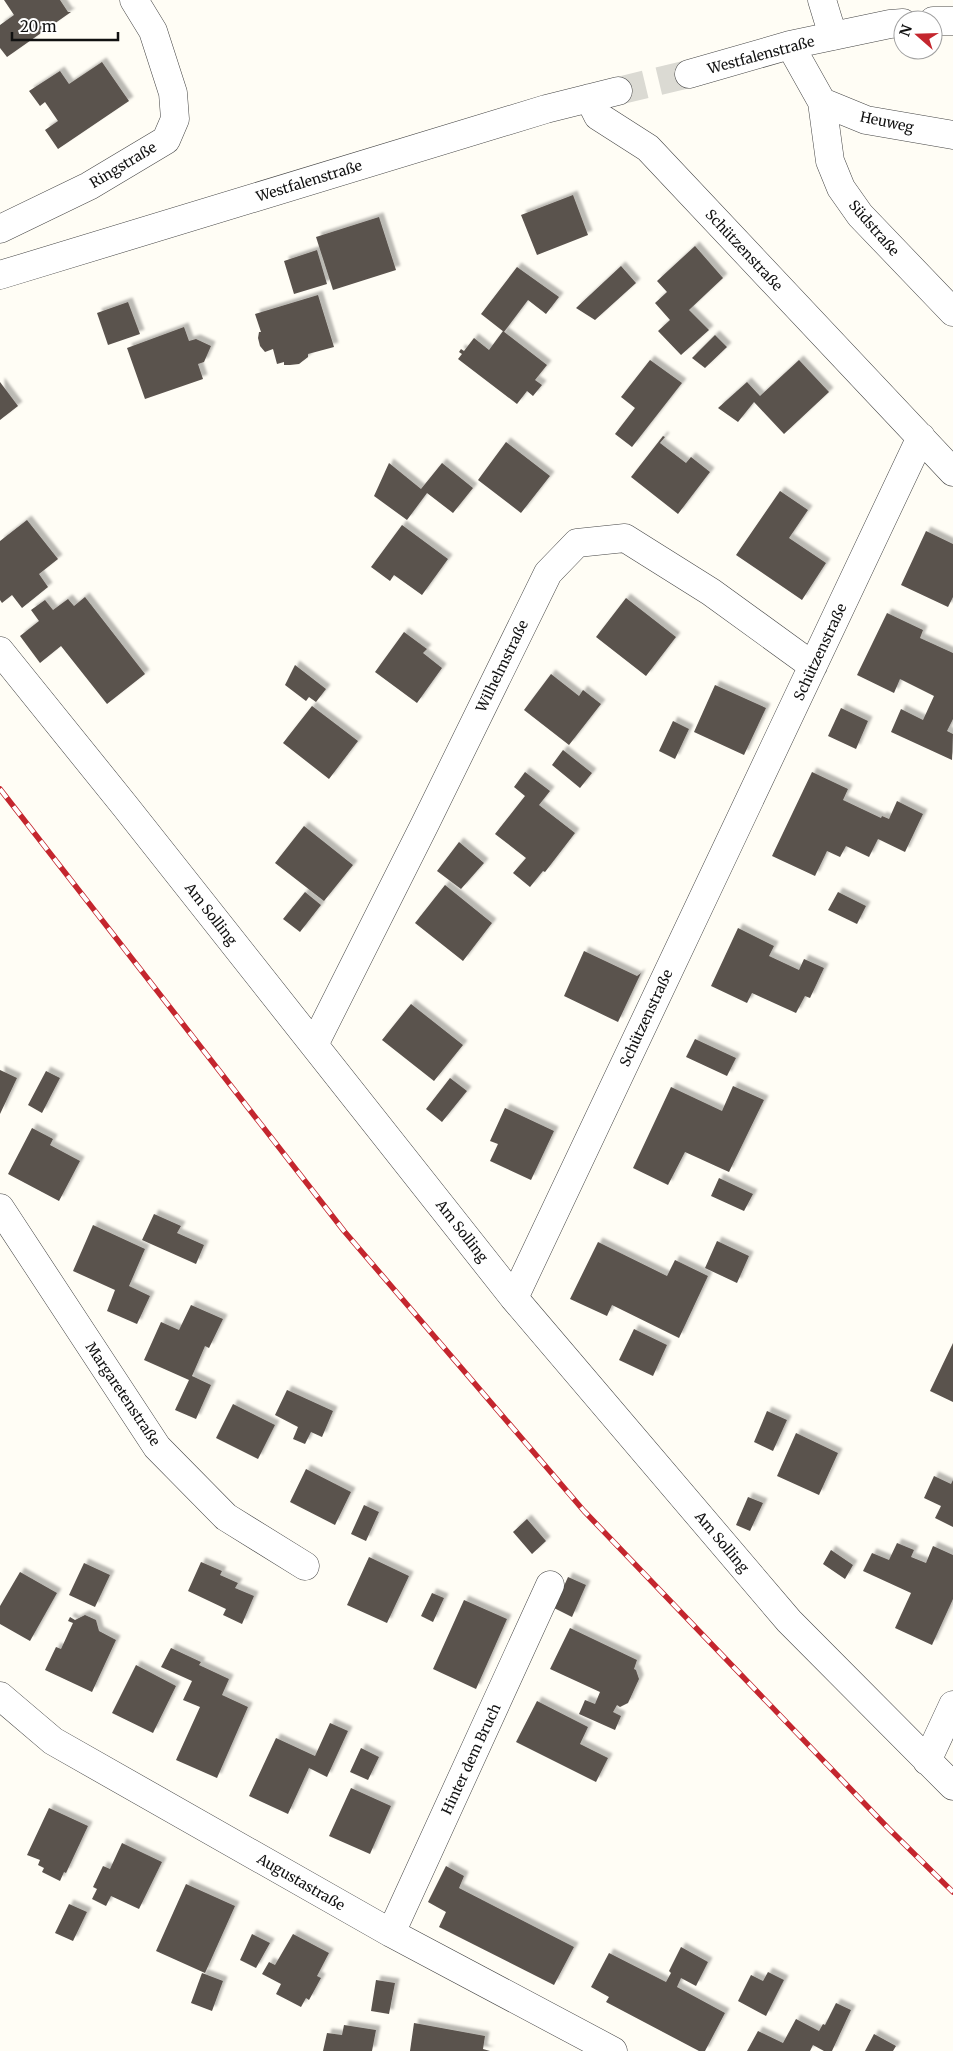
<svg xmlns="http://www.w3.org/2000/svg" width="953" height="2051" font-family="Merriweather,serif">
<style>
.building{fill:#5a524d;filter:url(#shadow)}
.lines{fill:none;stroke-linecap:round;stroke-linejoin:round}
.minor-tunnel{stroke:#dbdad3;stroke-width:28;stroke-dasharray:28 14;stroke-linecap:butt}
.minor-casing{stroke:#444;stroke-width:29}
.minor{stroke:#fff;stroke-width:28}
.rail-casing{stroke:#c4262e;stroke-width:5.5}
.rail{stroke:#fff;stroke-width:4;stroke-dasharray:11;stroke-linecap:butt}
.labels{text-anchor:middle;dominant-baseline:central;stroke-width:5;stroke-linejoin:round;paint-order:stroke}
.street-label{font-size:14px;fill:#111;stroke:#fff}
</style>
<defs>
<filter id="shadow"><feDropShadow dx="4.5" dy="-4.5" stdDeviation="1" flood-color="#0004"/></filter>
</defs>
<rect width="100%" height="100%" fill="#fffdf5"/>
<path class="building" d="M 4,0 L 60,0 L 68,12 L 71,12 L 7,57 L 0,48 L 0,25 L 14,15 Z
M 102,62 L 129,101 L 58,149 L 45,130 L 58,121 L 45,102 L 40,106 L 29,91 L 60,71 L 69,84 Z
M 573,195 L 588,235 L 537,255 L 521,215 Z
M 379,217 L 396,270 L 333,290 L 316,237 Z
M 695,246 L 723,278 L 689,310 L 709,330 L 681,355 L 658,331 L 670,320 L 655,303 L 667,292 L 657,281 Z
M 317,250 L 327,284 L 294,294 L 284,261 Z
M 621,266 L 636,283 L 595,320 L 576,308 Z
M 517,267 L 559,297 L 546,314 L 528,300 L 504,332 L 481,314 Z
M 318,295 L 334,347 L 308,354 L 308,357 L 299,364 L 290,365 L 284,365 L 284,362 L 277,364 L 273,349 L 265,352 L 260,346 L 258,338 L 259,332 L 261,332 L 255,314 Z
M 128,302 L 140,334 L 108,345 L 97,313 Z
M 184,327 L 189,341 L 196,339 L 211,346 L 204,362 L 198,364 L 203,379 L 145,399 L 127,348 Z
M 503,331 L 547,365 L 535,380 L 542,385 L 533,396 L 527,391 L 517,404 L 458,359 L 462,354 L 459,352 L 461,349 L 464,351 L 474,338 L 489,350 Z
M 715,335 L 727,347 L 705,368 L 692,358 Z
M 650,360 L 682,383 L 632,447 L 615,434 L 635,408 L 621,397 Z
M 799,360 L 829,392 L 784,434 L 754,402 L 738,422 L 718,408 L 747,382 L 760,396 Z
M 0,382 L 18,406 L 0,420 Z
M 663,436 L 665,437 L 660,443 L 686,463 L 691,457 L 710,472 L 678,514 L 631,477 Z
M 506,442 L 550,476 L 521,513 L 478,480 Z
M 389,463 L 421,489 L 442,463 L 473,488 L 453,513 L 427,493 L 407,520 L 374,496 Z
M 780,491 L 808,510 L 789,538 L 826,563 L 802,600 L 736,555 Z
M 27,520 L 58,559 L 39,574 L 48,587 L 22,608 L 12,595 L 2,603 L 0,600 L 0,541 Z
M 402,525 L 448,559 L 422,595 L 394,575 L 390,581 L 371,567 Z
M 926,531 L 953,544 L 953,597 L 948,607 L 901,585 Z
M 85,597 L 145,674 L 107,704 L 61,646 L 40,663 L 20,636 L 39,621 L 31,610 L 45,600 L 53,610 L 68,599 L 74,606 Z
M 626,598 L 676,637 L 646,676 L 596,637 Z
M 887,613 L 923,630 L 920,638 L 953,653 L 953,719 L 947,731 L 953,734 L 952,760 L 891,732 L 901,709 L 923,720 L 934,696 L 900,679 L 894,693 L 857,675 Z
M 404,632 L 427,649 L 423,653 L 442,668 L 417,703 L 375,672 Z
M 295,665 L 326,689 L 316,702 L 309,697 L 306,701 L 285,685 Z
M 551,674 L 579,696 L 583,690 L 601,704 L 569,745 L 524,710 Z
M 715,685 L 766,708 L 744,755 L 694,732 Z
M 312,706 L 358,741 L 329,779 L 283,743 Z
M 841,708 L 868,721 L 856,749 L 828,736 Z
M 673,721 L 689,729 L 675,759 L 659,751 Z
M 563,750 L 592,773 L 580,788 L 552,765 Z
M 525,772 L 550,791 L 539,805 L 575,833 L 545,872 L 543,871 L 530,887 L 513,873 L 526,858 L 495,834 L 525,796 L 514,787 Z
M 812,772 L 848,789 L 843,800 L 881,818 L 882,816 L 889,819 L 897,801 L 923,814 L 905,852 L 878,839 L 869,857 L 846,846 L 840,857 L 827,851 L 815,876 L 772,856 Z
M 304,826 L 353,865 L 324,901 L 275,863 Z
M 459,842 L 484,863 L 461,889 L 437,871 Z
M 445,885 L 492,923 L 463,961 L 415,923 Z
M 305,892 L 321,905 L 300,932 L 283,919 Z
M 838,892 L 866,906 L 857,924 L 828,910 Z
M 738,928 L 774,946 L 769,956 L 799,970 L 804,959 L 824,968 L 810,998 L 805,996 L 796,1013 L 752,993 L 747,1003 L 711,986 Z
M 584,951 L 637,976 L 641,973 L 618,1022 L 564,996 Z
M 411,1004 L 463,1045 L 434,1081 L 382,1040 Z
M 695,1039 L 736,1058 L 727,1076 L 686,1057 Z
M 0,1070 L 17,1078 L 0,1114 Z
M 46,1071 L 60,1078 L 42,1113 L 28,1105 Z
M 450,1078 L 467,1091 L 442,1122 L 426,1109 Z
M 733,1086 L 764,1100 L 729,1172 L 685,1152 L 668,1185 L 633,1168 L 671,1087 L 722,1111 Z
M 505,1108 L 554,1131 L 531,1180 L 490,1161 L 498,1144 L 490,1141 Z
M 32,1128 L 53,1139 L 50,1145 L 80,1161 L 59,1201 L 8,1174 Z
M 719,1178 L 753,1194 L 744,1211 L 711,1196 Z
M 154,1214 L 181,1226 L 177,1233 L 204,1245 L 196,1264 L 142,1240 Z
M 93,1225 L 145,1249 L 129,1286 L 150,1296 L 137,1324 L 107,1311 L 115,1290 L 73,1271 Z
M 717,1241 L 749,1256 L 737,1283 L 705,1268 Z
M 598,1242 L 667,1276 L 675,1260 L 708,1276 L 679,1338 L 612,1305 L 607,1316 L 570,1299 Z
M 191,1305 L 223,1319 L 209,1348 L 205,1346 L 192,1376 L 211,1385 L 196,1419 L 175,1410 L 189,1380 L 144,1360 L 161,1322 L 179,1330 Z
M 634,1329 L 667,1345 L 653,1376 L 619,1360 Z
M 953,1343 L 953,1402 L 930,1391 Z
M 287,1390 L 333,1411 L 322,1437 L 311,1432 L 305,1444 L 293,1439 L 298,1427 L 275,1415 Z
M 233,1404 L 275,1425 L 258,1459 L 216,1438 Z
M 767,1411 L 787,1420 L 773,1451 L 754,1442 Z
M 796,1433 L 838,1453 L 819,1495 L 777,1476 Z
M 306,1469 L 351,1492 L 335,1525 L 290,1502 Z
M 934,1476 L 951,1484 L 953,1480 L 953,1527 L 935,1518 L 941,1506 L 924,1498 Z
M 748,1497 L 763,1503 L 750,1531 L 736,1525 Z
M 364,1505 L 379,1512 L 366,1541 L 351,1534 Z
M 527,1519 L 546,1541 L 532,1554 L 513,1532 Z
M 897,1543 L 914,1550 L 911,1557 L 926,1563 L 933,1546 L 953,1555 L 953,1599 L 932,1645 L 895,1628 L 911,1593 L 863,1571 L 872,1553 L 889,1560 Z
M 831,1550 L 853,1565 L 845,1579 L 823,1564 Z
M 369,1557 L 409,1576 L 387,1623 L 347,1605 Z
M 201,1562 L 222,1571 L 220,1575 L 238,1583 L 235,1588 L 254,1596 L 242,1624 L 223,1615 L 226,1609 L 188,1591 Z
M 84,1563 L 110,1575 L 95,1607 L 69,1595 Z
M 20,1572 L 57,1593 L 30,1641 L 0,1624 L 0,1606 Z
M 568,1577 L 586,1585 L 572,1617 L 554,1608 Z
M 432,1593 L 444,1598 L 433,1622 L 421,1616 Z
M 464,1600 L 507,1619 L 476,1689 L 433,1669 Z
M 85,1615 L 96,1620 L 99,1631 L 116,1640 L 92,1692 L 45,1670 L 56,1647 L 61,1649 L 73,1623 L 68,1621 L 70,1617 L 75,1620 Z
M 570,1628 L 637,1660 L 634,1669 L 636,1670 L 639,1679 L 628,1703 L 620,1707 L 617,1705 L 613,1712 L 621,1716 L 615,1730 L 579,1714 L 585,1700 L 595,1704 L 600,1692 L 550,1669 Z
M 171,1648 L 201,1662 L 199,1665 L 229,1679 L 222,1695 L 248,1707 L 217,1778 L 176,1760 L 200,1707 L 183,1700 L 192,1681 L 161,1667 Z
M 136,1665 L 176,1686 L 153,1733 L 112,1713 Z
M 537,1701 L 588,1727 L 580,1744 L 608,1758 L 596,1782 L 516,1742 Z
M 330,1723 L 348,1731 L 327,1777 L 309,1768 L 288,1814 L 249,1796 L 276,1738 L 315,1756 Z
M 361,1748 L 379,1757 L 368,1780 L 350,1772 Z
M 351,1788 L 391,1806 L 370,1854 L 329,1836 Z
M 49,1808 L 88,1826 L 66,1873 L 64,1872 L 60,1881 L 42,1872 L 44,1868 L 38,1865 L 40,1860 L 27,1855 Z
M 122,1843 L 162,1862 L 139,1909 L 111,1896 L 106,1906 L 92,1899 L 97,1889 L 93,1887 L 103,1866 L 110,1869 Z
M 446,1866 L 464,1876 L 459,1888 L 574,1947 L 554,1985 L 439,1927 L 446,1912 L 428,1902 Z
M 186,1884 L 235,1906 L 205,1973 L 156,1951 Z
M 69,1904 L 87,1912 L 73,1941 L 55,1933 Z
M 252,1934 L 270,1943 L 256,1968 L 240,1960 Z
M 293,1934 L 329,1953 L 317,1976 L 321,1978 L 309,2000 L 306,1998 L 301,2007 L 276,1994 L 281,1984 L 262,1974 L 269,1962 L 275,1965 Z
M 681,1947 L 708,1962 L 696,1986 L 681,1978 L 677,1987 L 725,2013 L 705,2051 L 699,2051 L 606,2002 L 609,1997 L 591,1987 L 609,1953 L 666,1982 L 671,1973 L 669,1971 Z
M 768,1972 L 784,1980 L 766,2016 L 738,2001 L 751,1975 L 763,1981 Z
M 202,1973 L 223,1981 L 212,2011 L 191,2003 Z
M 376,1980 L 395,1983 L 389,2014 L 371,2011 Z
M 836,2003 L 851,2010 L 832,2051 L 824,2051 L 813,2045 L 810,2051 L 747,2051 L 758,2031 L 783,2043 L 796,2019 L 819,2031 L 823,2024 L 825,2025 Z
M 414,2023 L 485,2036 L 483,2049 L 490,2051 L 410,2051 Z
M 344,2025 L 376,2030 L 372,2051 L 323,2051 L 327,2033 L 342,2035 Z
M 874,2034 L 896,2046 L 893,2051 L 865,2051 Z"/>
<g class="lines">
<path class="minor-tunnel" d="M 618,91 L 689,74"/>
<g class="minor-casing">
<path id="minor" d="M 822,0 L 833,36
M 933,21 L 953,21
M 790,45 L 822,102 L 830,161 L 841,188 L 860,215 L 953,312
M 689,74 L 790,45 L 890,24 L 903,23
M 589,98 L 598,116 L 648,148 L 953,472
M 822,102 L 866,120 L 953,135
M 0,229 L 89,186 L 166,140 L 175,119 L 173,93 L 153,31 L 134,0
M 0,275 L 546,109 L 618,91
M 0,651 L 125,806 L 514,1298 L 789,1621 L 953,1786
M 314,1045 L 425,824 L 548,573 L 577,543 L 625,538 L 711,592 L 813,666
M 0,1208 L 157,1447 L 226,1517 L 305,1566
M 514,1298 L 921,437
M 0,1696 L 53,1741 L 391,1933 L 613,2051
M 927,1761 L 953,1705
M 391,1933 L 550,1585"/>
</g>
<use href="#minor" class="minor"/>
<g class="rail-casing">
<path id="rail" d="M 0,789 L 344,1231 L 584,1511 L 888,1828 L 953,1892"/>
</g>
<use href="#rail" class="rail"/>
</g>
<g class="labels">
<g class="street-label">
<text transform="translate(761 55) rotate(-15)">Westfalenstraße</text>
<text transform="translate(887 122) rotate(12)">Heuweg</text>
<text transform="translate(123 165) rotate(-31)">Ringstraße</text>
<text transform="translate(309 181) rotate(-17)">Westfalenstraße</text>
<text transform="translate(874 228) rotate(49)">Südstraße</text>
<text transform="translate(744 250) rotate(47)">Schützenstraße</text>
<text transform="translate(820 652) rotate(-65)">Schützenstraße</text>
<text transform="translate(502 666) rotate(-64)">Wilhelmstraße</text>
<text transform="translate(211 914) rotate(52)">Am Solling</text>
<text transform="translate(646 1018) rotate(-65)">Schützenstraße</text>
<text transform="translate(462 1231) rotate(52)">Am Solling</text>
<text transform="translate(123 1394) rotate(56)">Margaretenstraße</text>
<text transform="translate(722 1542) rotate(50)">Am Solling</text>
<text transform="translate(471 1759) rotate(-65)">Hinter dem Bruch</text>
<text transform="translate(301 1882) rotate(30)">Augustastraße</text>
</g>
</g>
<g transform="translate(918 35) rotate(290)"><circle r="24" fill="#ffffff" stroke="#a0a0a0"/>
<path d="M0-4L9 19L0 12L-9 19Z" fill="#c4262e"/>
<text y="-8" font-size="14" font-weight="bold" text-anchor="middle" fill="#111111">N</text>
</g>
<path d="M12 32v8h106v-8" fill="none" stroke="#111111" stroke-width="2.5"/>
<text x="20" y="32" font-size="15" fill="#111111" stroke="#ffffff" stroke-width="4" paint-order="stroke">20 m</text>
</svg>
